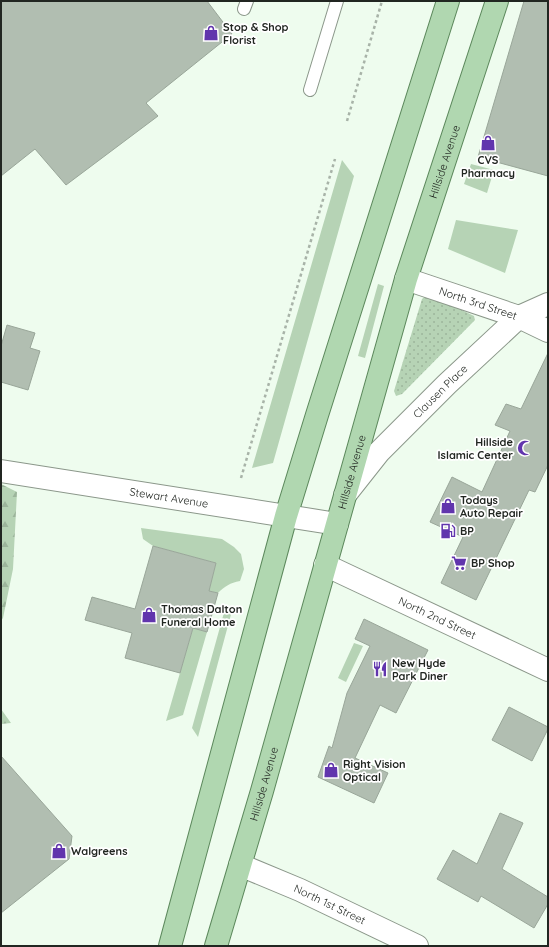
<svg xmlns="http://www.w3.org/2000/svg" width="549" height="947" font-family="Quicksand,sans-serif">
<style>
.green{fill:#b6d3b5}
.forest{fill:url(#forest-firs)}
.park{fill:url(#park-dots)}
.building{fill:#b1beb1;stroke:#99a699}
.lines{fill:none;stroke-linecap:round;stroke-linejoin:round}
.lane-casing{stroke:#8b978a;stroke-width:14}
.street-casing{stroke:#8b978a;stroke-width:24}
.primary-casing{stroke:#5c885c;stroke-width:24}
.path{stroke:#a8b3a8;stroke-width:2.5;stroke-dasharray:3 3;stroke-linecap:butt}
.lane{stroke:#fff;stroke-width:12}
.street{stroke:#fff;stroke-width:22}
.primary{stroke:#b0d7b0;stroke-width:22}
.labels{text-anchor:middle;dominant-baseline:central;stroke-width:3.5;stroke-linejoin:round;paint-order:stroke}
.poi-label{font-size:11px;font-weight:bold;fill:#212621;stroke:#fff;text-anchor:start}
.street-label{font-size:11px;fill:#212621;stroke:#fff}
</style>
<defs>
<pattern id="forest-firs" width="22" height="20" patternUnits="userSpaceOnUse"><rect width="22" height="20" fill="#b6d3b5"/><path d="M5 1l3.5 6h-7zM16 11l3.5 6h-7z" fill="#9cb59b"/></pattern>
<pattern id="park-dots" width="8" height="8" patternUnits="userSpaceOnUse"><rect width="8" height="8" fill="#b6d3b5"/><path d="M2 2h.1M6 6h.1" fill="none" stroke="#9cb59b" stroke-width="1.8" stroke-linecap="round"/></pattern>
</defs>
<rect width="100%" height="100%" fill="#eefcee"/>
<path class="green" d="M 342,160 L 354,176 L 273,463 L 252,468 Z
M 471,164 L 494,170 L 487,193 L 464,184 Z
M 456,220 L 518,230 L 505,273 L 448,249 Z
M 378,284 L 384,286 L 365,358 L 358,356 Z
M 141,528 L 222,539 L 234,547 L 241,554 L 244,569 L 240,581 C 230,583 225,586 218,593 L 209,591 L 216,563 L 153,546 L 143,539 Z
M 233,607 L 198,737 L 192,728 L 225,609 Z
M 193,628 L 207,632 L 183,715 L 166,721 Z
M 354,643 L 363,646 L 346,682 L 338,678 Z"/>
<path class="forest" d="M 1,484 L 17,492 L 13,569 L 3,618 L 1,621 Z
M 1,709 L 11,723 L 1,724 Z"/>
<path class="park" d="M 427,295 L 433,296 L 474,316 L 475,320 L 402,394 L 396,396 L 394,391 L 422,299 Z"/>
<path class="building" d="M 1,1 L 207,1 L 232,34 L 146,103 L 158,116 L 66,185 L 35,149 L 1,176 Z
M 524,1 L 548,1 L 548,176 L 478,157 Z
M 7,325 L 35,333 L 30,348 L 40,351 L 28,390 L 1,382 L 1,346 Z
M 548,353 L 548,465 L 535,492 L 529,490 L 476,600 L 441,583 L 463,537 L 430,522 L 452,477 L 482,492 L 510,431 L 495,425 L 506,404 L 521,409 Z
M 153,546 L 216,563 L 209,591 L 218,593 L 207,632 L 193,628 L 180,673 L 125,658 L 132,633 L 85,620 L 92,597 L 135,609 Z
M 364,619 L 428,650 L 396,713 L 380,705 L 355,758 L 388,773 L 374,803 L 318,777 L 329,746 L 332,748 L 347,693 L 370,646 L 355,639 Z
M 509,707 L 548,727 L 548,729 L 532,761 L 492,740 Z
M 1,756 L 72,836 L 69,859 L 1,913 Z
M 500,813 L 523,823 L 502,869 L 548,897 L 548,904 L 534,928 L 481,896 L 478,902 L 437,879 L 453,850 L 477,864 Z"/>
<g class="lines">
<g class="lane-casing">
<path id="lane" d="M 244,9 L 247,1
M 310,90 L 337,1"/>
</g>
<g class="street-casing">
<g id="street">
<path id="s1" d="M 406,279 L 519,317 L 548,331"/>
<path id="s2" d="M 1,471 L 337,524"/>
<path id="s3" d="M 345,495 L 379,452 L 447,384 L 519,317 L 548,304"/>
<path id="s4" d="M 325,565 L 548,670"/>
<path id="s5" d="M 240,865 L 300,890 L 417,946"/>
</g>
</g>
<g class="primary-casing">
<g id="primary">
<path d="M 170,946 L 286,516 L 317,415 L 448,1"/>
<path id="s6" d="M 216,946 L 240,865 L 262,791 L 406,279 L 497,1"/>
</g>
</g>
<path class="path" d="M 347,121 L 382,1
M 241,478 L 335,159"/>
<use href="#lane" class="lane"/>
<use href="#street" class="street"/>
<use href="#primary" class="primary"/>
</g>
<defs>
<g id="shop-bare" transform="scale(1.2)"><path d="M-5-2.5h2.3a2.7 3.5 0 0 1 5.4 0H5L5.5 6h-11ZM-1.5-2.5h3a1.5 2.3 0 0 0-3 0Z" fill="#6135ad" stroke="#fff" stroke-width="2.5" paint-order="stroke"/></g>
<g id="mosque-bare" transform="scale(1.2)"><path d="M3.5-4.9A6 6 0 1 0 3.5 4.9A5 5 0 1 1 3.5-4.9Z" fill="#6135ad" stroke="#fff" stroke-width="2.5" paint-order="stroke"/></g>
<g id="fuel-bare" transform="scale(1.2)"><path d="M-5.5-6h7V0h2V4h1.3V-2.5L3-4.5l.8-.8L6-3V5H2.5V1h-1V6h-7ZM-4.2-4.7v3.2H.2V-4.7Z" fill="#6135ad" stroke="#fff" stroke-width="2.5" paint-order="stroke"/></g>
<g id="supermarket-bare" transform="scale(1.2)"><path d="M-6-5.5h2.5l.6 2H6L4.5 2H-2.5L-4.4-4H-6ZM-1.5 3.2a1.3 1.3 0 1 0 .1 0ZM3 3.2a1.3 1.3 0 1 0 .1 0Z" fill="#6135ad" stroke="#fff" stroke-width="2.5" paint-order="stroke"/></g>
<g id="restaurant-bare" transform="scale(1.2)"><path d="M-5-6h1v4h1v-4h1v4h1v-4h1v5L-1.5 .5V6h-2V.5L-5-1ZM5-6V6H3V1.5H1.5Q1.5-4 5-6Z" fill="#6135ad" stroke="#fff" stroke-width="2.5" paint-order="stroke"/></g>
</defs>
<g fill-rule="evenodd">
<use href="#shop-bare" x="211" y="33"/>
<use href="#shop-bare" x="488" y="143"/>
<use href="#mosque-bare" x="525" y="448"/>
<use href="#shop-bare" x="448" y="506"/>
<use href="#fuel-bare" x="448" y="531"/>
<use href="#supermarket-bare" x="459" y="563"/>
<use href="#shop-bare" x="149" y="615"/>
<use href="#restaurant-bare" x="380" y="669"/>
<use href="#shop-bare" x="331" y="770"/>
<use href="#shop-bare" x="59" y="851"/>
</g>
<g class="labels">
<g class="poi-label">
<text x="223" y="27">Stop &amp; Shop<tspan x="223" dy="13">Florist</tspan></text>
<text x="488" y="160" text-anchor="middle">CVS<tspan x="488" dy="13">Pharmacy</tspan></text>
<text x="513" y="442" text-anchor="end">Hillside<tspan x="513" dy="13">Islamic Center</tspan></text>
<text x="460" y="500">Todays<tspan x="460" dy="13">Auto Repair</tspan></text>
<text x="460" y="531">BP</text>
<text x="471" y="563">BP Shop</text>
<text x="161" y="609">Thomas Dalton<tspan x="161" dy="13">Funeral Home</tspan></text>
<text x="392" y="663">New Hyde<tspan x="392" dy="13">Park Diner</tspan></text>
<text x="343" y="764">Right Vision<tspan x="343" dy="13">Optical</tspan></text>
<text x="71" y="851">Walgreens</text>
</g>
<g class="street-label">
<text stroke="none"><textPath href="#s6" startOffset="817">Hillside Avenue</textPath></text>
<text stroke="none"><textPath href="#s1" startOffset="76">North 3rd Street</textPath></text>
<text stroke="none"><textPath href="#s3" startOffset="141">Clausen Place</textPath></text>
<text stroke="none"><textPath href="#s6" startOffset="493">Hillside Avenue</textPath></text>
<text stroke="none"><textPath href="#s2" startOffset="170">Stewart Avenue</textPath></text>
<text stroke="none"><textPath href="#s4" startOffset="124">North 2nd Street</textPath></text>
<text stroke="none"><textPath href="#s6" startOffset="169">Hillside Avenue</textPath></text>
<text stroke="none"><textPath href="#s5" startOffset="98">North 1st Street</textPath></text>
</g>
</g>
<rect width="549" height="947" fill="none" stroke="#212621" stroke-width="4"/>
</svg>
